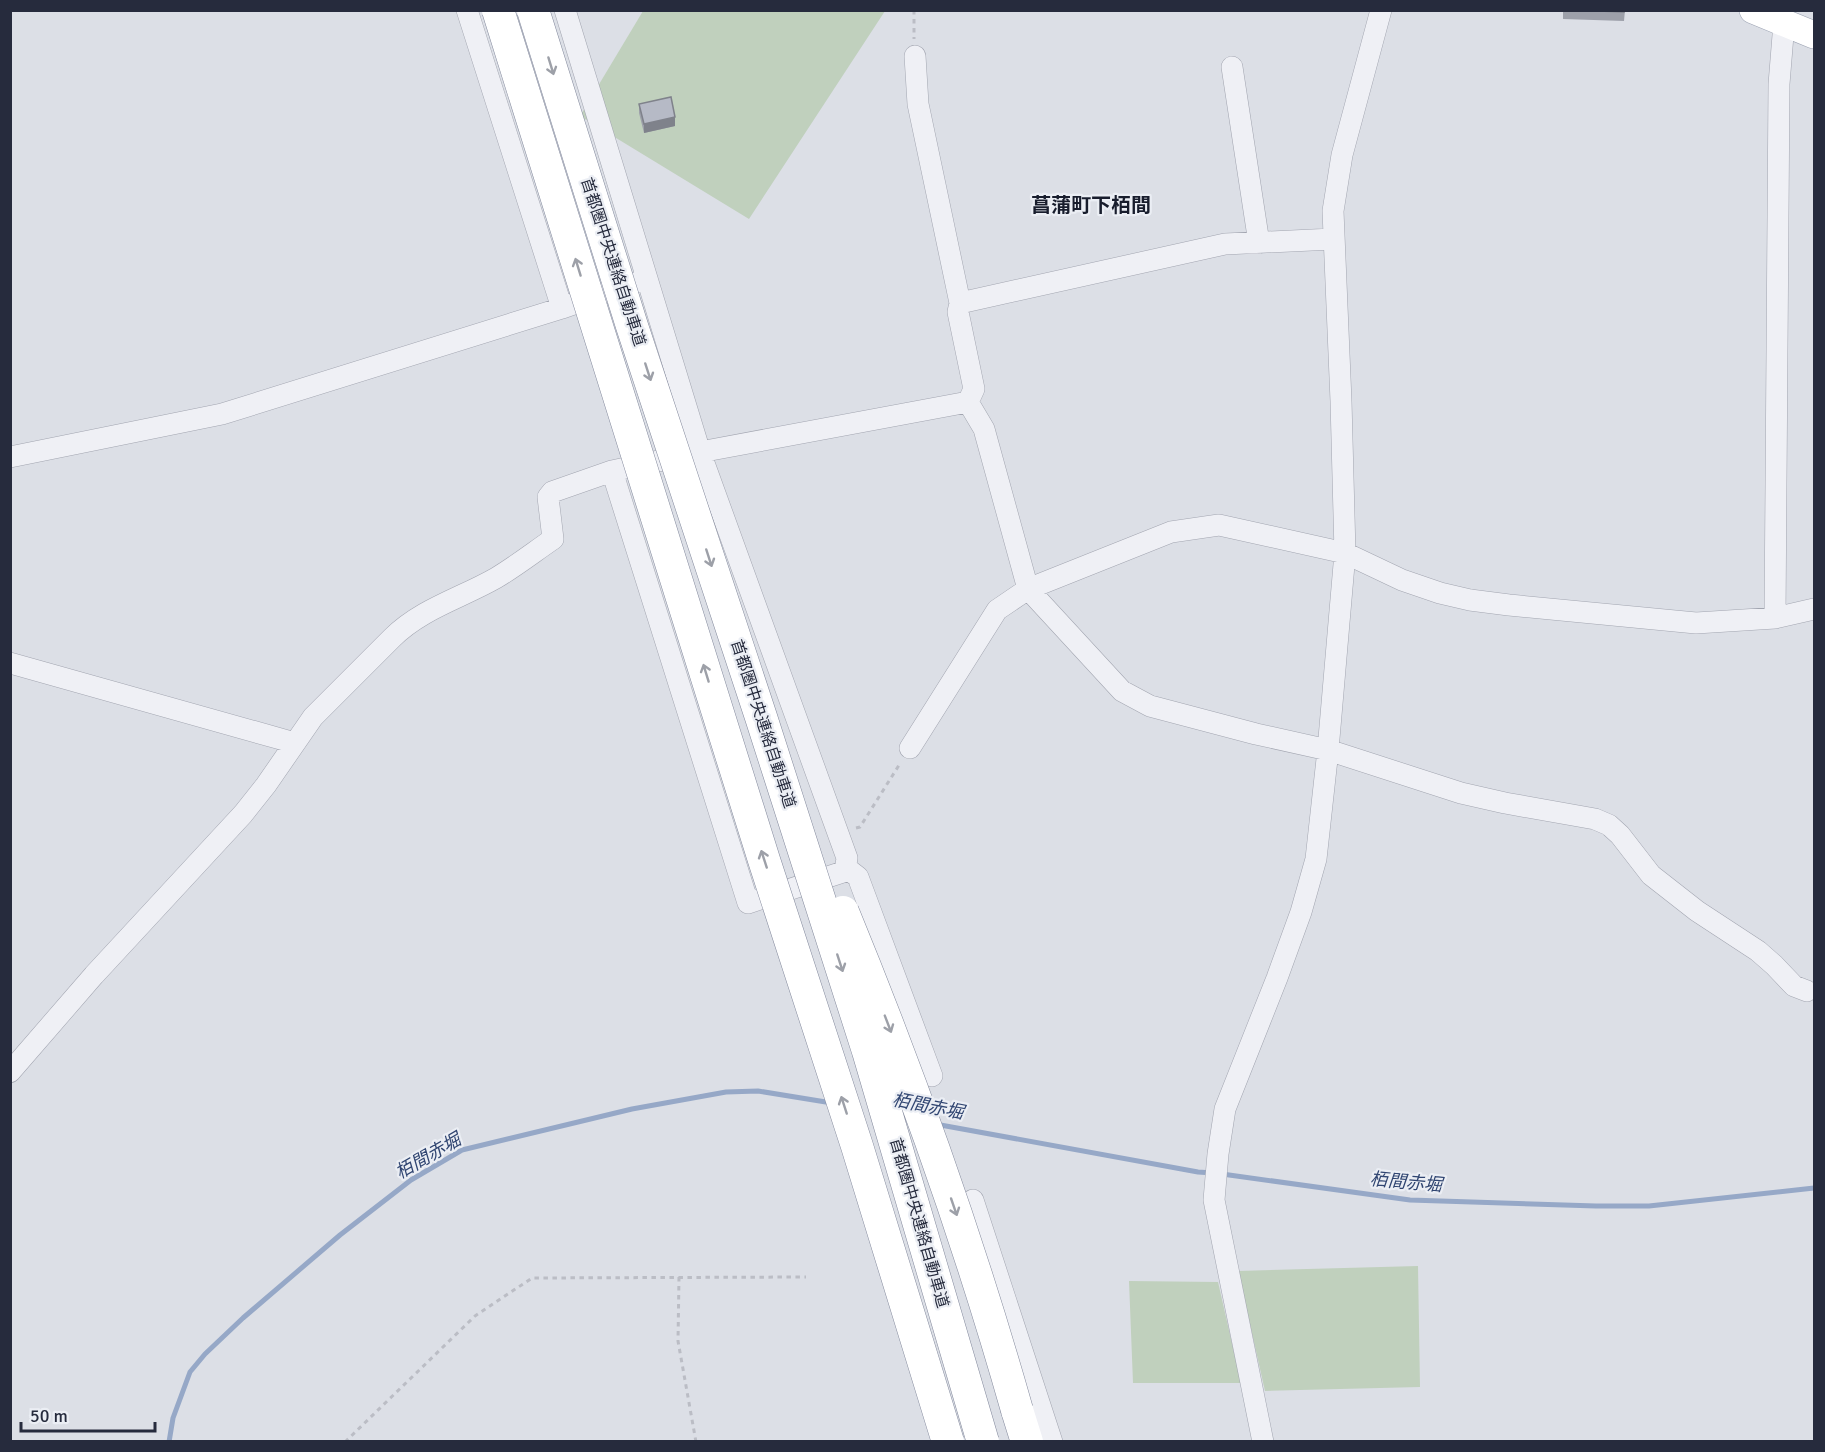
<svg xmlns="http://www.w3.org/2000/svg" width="1825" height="1452" font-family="Signika,'Noto Sans JP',sans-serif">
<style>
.green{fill:#c0d0bd}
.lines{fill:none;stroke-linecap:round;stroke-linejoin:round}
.stream{stroke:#96a8c7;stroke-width:5}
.minor-casing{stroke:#a2a5b0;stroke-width:22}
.major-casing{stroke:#9ba2b2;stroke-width:28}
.highway-casing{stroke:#848a9d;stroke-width:33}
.path{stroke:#bbbdc5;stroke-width:3;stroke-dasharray:4.5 4.5;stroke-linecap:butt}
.minor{stroke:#eff0f5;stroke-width:21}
.major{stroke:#fff;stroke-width:27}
.highway{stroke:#fff;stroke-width:32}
.highway-bridge-casing{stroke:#848a9d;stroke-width:33;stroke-linecap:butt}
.highway-bridge{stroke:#fff;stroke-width:32}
.wall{fill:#9da0aa}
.shaded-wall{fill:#7f828b}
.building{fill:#b6bac6;stroke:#7f828b;stroke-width:1.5}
.oneway{stroke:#9da0a8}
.labels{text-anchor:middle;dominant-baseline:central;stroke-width:4.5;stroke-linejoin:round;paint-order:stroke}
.street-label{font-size:16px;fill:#262b3d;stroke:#ebeef4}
.water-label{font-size:18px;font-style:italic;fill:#304571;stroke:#ebeef4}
.quarter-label{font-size:20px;font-weight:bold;fill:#181d2d;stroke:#ebeef4}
</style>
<rect width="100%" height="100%" fill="#dcdfe6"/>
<path class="green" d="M 643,11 L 885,11 L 749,219 L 580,116 Z
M 1418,1266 L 1420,1387 L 1265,1391 L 1238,1271 Z
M 1129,1281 L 1218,1282 L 1241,1383 L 1133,1383 Z"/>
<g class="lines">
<path class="stream" d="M 935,1124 L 1198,1172 L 1213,1173
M 1222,1174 L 1410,1200 L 1596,1206 L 1649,1206 L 1814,1188
M 169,1442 L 173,1418 L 190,1372 L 205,1354 L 243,1318 L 340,1235 L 411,1180 L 462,1150 L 632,1109 L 726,1092 L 758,1091 L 832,1103"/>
<g class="minor-casing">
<path id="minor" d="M 467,10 L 562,308
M 565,10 L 700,452 L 847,858 L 845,871
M 915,56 L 918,104 L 960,303 L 958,312 L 974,389 L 968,402
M 1232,67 L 1259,243
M 960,303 L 1225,244 L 1333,239
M 968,402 L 984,429 L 1028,589 L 1122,691 L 1150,706 L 1256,734 L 1328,750 L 1461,793 L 1505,803 L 1595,819 L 1609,825 L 1620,835 L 1651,875 L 1697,911 L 1758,951 L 1774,965 L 1794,986 L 1807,991
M 10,457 L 222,414 L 562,308 L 633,283
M 612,471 L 748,903 L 849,870 L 858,877 L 932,1076
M 1775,618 L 1779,84 L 1784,23
M 10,663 L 295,743
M 910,748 L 997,610 L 1028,589 L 1171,532 L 1219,525 L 1345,553 L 1402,580 L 1440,593 L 1470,600 L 1509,605 L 1696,623 L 1775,618 L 1814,609
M 10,1072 L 94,975 L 243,814 L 266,785 L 313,717 L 392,638 C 421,609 461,598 496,578 C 516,566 534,552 553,539 L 548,497 L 552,492 L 612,471 L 700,452 L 968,402
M 973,1200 L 1052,1442
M 1263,1442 L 1214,1200 L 1218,1154 L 1225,1109 L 1277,978 L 1301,912 L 1316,859 L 1328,750 L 1345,553 L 1341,401 L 1333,211 L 1342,155 L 1381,10"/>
</g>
<g class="major-casing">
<path id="major" d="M 1753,10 L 1814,35"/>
</g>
<g class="highway-casing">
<path id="highway" d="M 1017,1410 L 1027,1442"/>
</g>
<path class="path" d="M 914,10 L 914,39
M 856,828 L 860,827 L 901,762
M 679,1277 L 678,1341 L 696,1442
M 345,1442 L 475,1316 L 532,1278 L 806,1277"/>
<use href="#minor" class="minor"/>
<use href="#major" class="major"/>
<use href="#highway" class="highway"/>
<g class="highway-bridge-casing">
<path id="highway-bridge" d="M 498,10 L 764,860 L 857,1146 L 948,1442
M 533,10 L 632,326 L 761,717 L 868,1051 L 983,1442
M 843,912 C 910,1075 969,1241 1017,1410"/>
</g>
<use href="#highway-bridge" class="highway-bridge"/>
</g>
<path class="wall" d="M 1563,10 L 1625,10 L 1624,21 L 1563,19 Z
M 639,104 L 675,126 L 644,133 L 639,113 Z"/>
<path class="shaded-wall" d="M 675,117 L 675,126 L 644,133 L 644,124 Z"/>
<path class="building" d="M 1570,10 L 1624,10 L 1624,12 Z
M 671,97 L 675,117 L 644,124 L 639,104 Z"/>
<defs><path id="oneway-shaft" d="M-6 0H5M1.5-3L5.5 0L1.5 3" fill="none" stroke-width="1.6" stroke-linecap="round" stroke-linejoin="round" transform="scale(1.5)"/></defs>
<g class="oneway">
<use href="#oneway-shaft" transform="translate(551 66) rotate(73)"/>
<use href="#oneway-shaft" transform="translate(578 267) rotate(-107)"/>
<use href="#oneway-shaft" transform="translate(648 372) rotate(72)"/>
<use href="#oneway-shaft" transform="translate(709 558) rotate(72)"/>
<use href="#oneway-shaft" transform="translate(706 673) rotate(-107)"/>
<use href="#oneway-shaft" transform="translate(764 859) rotate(-108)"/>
<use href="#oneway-shaft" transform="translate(840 963) rotate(72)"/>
<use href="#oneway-shaft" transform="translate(888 1024) rotate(69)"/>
<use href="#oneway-shaft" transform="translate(844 1105) rotate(-108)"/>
<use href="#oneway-shaft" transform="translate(954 1207) rotate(71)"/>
</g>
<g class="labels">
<g class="street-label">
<text transform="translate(613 262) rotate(72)">首都圏中央連絡自動車道</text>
<text transform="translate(763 724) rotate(72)">首都圏中央連絡自動車道</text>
<text transform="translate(919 1223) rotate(74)">首都圏中央連絡自動車道</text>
</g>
<g class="water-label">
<text transform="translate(928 1106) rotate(11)">栢間赤堀</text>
<text transform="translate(428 1156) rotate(-30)">栢間赤堀</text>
<text transform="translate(1406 1182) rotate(5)">栢間赤堀</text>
</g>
<g class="quarter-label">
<text x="1091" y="205">菖蒲町下栢間</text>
</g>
</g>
<rect width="1825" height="1452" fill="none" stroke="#262b3d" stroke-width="24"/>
<path d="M21 1422v9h134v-9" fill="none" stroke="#262b3d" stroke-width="3"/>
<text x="30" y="1422" font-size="18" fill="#262b3d" stroke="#ebeef4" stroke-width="4.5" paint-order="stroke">50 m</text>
</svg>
